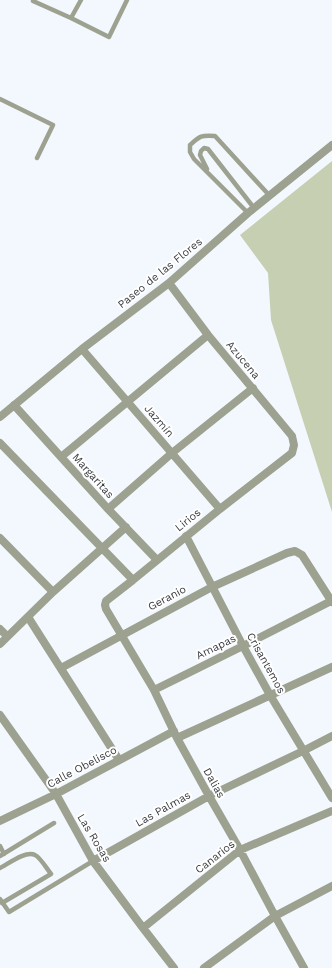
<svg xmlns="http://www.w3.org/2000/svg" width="332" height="968" font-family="'Work Sans',sans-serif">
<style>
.green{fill:#c6cfb1}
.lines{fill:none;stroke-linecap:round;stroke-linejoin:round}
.lane{stroke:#9da190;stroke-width:4.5}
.street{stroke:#9da190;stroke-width:8}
.labels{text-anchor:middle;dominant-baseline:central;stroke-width:4;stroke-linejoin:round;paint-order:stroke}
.street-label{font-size:11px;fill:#3a3d41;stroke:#fff}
</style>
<rect width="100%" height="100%" fill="#f3f8fe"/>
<path class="green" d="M 332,161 L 332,512 L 271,320 L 268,273 L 240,235 Z"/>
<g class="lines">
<path class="lane" d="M 33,1 L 71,18 L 81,0
M 71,18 L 109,37 L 127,0
M 0,99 L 53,125 L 37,158
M 207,169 L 200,155 L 201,151 L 204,148 L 208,149 L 254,208
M 248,213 L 194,159 L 190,152 L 190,145 C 200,136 201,135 215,136 L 269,195
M 0,846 L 4,854
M 0,856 L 54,823
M 0,868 C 8,864 26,850 35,855 C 40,857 47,869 51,874 L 2,903
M 0,899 L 9,912 L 93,861"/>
<path class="street" d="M 169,283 L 208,335 L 292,436 L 294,445 L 292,453 L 220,509 L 133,580 L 106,601 L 105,605 L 106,609 L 154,690 L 177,738 L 209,796 L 240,850 L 275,916 L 304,968
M 82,349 L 220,509
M 14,405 L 108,509 L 157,560
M 0,417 L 82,349 L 169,283 L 248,213 L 332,145
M 0,443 L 133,580
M 61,457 L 208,335
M 108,509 L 172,453 L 253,388
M 186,536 L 243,646 L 270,695 L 332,798
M 0,538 L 53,592
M 28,617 L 119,760
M 0,629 L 7,636
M 0,644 L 53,592 L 126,527
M 61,668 L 212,587 L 287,553 L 295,551 L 302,555 L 332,602
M 154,690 L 243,646 L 331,601
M 0,715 L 56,794 L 93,861 L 143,928 L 174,968
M 177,738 L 332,667
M 0,821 L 56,794 L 174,731
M 93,861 L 209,796 L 303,751 L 332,736
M 143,928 L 240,850 L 332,811
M 204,968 L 275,916 L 332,886"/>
</g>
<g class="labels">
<g class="street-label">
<text transform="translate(160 273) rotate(-39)">Paseo de las Flores</text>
<text transform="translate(243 360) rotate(50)">Azucena</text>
<text transform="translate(159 421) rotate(49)">Jazmín</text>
<text transform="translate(93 476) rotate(48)">Margaritas</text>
<text transform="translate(188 520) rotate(-39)">Lirios</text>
<text transform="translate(167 598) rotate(-28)">Geranio</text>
<text transform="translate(216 647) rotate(-26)">Amapas</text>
<text transform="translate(266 663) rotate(61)">Crisantemos</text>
<text transform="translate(82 767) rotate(-28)">Calle Obelisco</text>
<text transform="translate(214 783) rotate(61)">Dalias</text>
<text transform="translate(163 809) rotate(-29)">Las Palmas</text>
<text transform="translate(94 838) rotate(59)">Las Rosas</text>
<text transform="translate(215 857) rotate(-38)">Canarios</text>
</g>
</g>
</svg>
